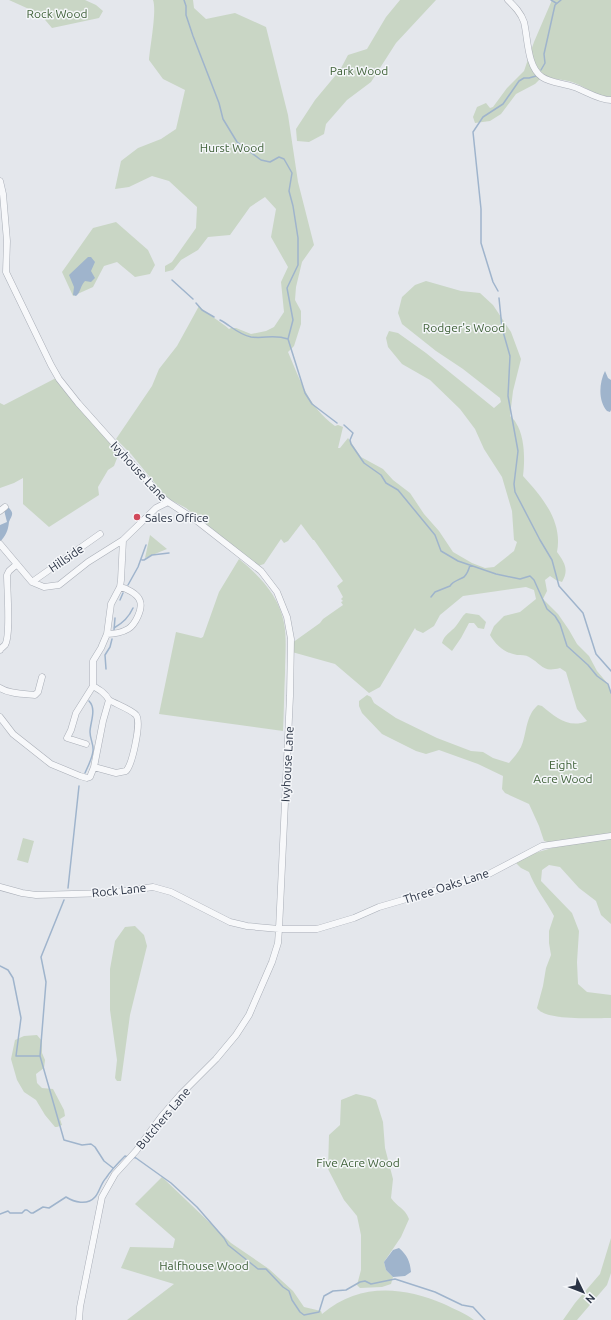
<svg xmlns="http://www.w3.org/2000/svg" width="611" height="1320" font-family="Ubuntu,sans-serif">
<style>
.green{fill:#c9d6c5}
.water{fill:#9fb4cc}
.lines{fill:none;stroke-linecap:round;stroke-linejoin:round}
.stream{stroke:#9fb4cc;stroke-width:1.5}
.minor-casing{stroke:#a9aeb7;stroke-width:7}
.minor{stroke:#f7f8fa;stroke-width:6}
.poi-dot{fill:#d1495b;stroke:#f4f6f9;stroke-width:1.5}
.labels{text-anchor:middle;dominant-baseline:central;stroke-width:3;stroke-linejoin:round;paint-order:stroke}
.park-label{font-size:12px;fill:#3f6138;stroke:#f4f6f9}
.street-label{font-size:12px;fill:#2b3445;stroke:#f4f6f9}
.poi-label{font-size:12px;fill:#2b3445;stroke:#f4f6f9;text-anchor:start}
</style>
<rect width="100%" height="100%" fill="#e4e7ec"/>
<path class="green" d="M 9,0 L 85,0 L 96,5 L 103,11 L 99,18 L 52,28 L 40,14 Z
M 153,0 L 193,0 L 194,8 L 206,19 L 235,13 L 266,27 L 288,115 L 298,182 L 314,245 L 302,262 L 296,287 L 295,300 L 301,311 L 301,324 L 294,346 L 288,352 C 301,382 308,406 335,426 L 338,425 L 343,427 L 338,448 L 340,448 L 348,438 L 361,457 L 383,469 L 393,480 L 410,493 L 424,514 L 439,531 L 453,552 L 472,563 L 485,568 L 494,567 L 514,551 L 517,542 L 514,540 L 512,511 L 502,477 L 484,449 L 475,429 L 460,409 L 430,380 L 402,364 L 388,347 L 386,338 L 389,331 L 398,333 L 426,353 L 494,408 L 501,402 L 500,398 L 463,369 L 436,351 L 402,324 L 398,313 L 402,297 L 415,285 L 426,281 L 461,291 L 480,293 L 493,305 L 511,332 L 521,359 L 513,391 L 510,416 C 512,418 515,420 516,423 C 525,437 525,460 523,476 C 542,497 563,521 557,552 C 565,563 569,570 562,582 L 556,580 L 550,576 L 545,580 L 547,591 L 543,599 L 558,614 L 569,630 L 577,644 L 589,656 L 597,671 L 608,684 L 611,692 L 611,835 L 551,843 L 544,841 L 539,826 L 529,804 L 505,793 L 502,789 L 503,776 L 478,764 L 439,750 L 426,754 L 416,751 L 382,734 L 362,713 L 359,706 L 359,701 L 367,695 L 371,697 L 374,703 L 396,718 L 437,738 L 471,751 L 483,752 L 493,758 L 509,763 C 513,758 518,753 521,747 C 527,734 525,716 538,705 L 542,706 C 555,717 569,729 587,721 L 577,709 L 566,672 L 560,668 C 542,673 542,664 529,657 C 526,655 521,655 517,655 C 504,653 496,645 490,635 L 494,626 L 504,616 L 520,612 L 536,599 L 534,590 L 526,587 L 463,596 L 440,615 L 434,626 L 423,633 L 416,630 L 415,628 L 380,687 L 369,693 L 335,664 L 292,652 L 292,643 L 320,623 L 323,619 L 343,605 L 341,602 L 343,601 L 341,599 L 343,597 L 337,586 L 343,581 L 314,540 L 313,540 L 301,524 L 288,541 L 284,543 L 281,539 L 264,564 L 258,566 L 186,508 L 167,498 L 131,454 L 116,439 L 152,386 L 159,369 L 177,346 L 199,306 C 208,315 219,320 229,329 L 231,328 L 236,328 L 251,334 L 266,331 L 274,327 L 284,312 L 281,282 L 288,267 L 271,237 L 276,209 L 265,197 L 250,207 L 230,235 L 208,237 L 198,250 L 181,260 L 173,270 L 165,272 L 165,266 L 172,262 L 196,228 L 197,207 L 169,181 L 152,176 L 129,187 L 115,189 L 121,161 L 138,148 L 161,139 L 176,129 L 185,90 L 163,79 L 149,60 C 150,47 157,10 153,0 Z
M 400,0 L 436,0 L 396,43 L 371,82 L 347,100 L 326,124 L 324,134 L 309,142 L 297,141 L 296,129 L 315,100 L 340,70 L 348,55 L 367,49 L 386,17 Z
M 552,0 L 611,0 L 611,97 C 596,96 586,87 572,82 C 562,79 553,80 544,75 L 535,84 L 516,94 L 501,114 L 490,121 L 475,123 L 473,117 L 477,107 L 486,103 L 490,108 L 493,107 L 507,88 L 524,71 L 534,42 Z
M 116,222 L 148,250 L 155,265 L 150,274 L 135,277 L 117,262 L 104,266 L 93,287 L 73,296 L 62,272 L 93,228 Z
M 56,378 L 119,453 L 114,466 L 108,470 L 98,487 L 99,495 L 49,527 L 23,504 L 23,478 L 14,483 L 0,488 L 0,403 L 4,405 Z
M 150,535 L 167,549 L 145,558 Z
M 239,559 C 260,576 279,596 284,623 C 287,639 285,657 285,673 C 284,692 284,712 283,731 L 159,714 L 176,632 L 201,638 L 203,637 L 219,592 Z
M 466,613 L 479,615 L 486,622 L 484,629 L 478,628 L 474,623 L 469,623 L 461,638 L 452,651 L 442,643 C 444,635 451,632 456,626 C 460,621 462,616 466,613 Z
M 23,838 L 34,841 L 28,863 L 17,860 Z
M 611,839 L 611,924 L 601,915 L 596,901 L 579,888 L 560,867 L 549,865 L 542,870 L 541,881 L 572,913 L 579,931 L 577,962 L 578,984 L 587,992 L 611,995 L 611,1018 C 595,1018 545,1021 537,1008 L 543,986 L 546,968 L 551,955 L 549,943 L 549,931 L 554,916 C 546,901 535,888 529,872 L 521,868 L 516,863 L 517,860 C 548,846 577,843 611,839 Z
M 135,926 L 144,935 L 147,946 L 130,1015 L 121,1081 L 117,1081 L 115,1078 L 117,1060 L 110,1010 L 110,969 L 115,941 L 125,927 Z
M 37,1035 L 42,1041 L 42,1053 L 45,1060 L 44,1068 L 36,1074 L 37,1083 L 42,1088 L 53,1089 L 64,1110 L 65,1116 L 60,1119 L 62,1125 L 57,1127 L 55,1127 L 45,1115 L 36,1100 L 24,1092 L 17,1080 L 11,1059 L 15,1040 L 24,1036 Z
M 356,1094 L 370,1097 L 376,1100 L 383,1122 L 385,1148 L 393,1179 L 391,1198 C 398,1208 404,1207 409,1219 L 401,1237 L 384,1262 L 386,1270 L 393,1277 L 391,1284 L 382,1287 L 360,1288 L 357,1285 L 361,1270 L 361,1235 L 357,1216 L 344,1200 L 328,1169 L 329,1135 L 340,1125 L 341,1100 Z
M 162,1177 L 231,1243 L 269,1269 L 293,1291 L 304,1307 L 321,1311 L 322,1314 C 359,1283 401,1286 444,1304 C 454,1309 465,1313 474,1320 L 127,1320 L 174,1284 L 121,1268 L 130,1247 L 173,1248 L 175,1239 L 135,1204 Z
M 611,1238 L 611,1273 L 607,1285 L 577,1320 L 563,1320 L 575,1303 L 600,1274 Z"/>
<path class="water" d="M 88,257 L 91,257 L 95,262 L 91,271 L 95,278 L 91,282 L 85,281 C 80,286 81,292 76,296 L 73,295 L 74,287 L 69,275 Z
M 605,371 L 608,378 L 611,380 L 611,410 L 610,412 L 607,411 C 598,401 599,383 605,371 Z
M 5,508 L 9,508 C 15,514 11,516 9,522 C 8,531 6,535 0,542 L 0,525 L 7,522 L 4,510 Z
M 399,1248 C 407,1255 410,1261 411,1272 L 405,1276 L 393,1277 L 386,1270 L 384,1262 L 393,1250 Z"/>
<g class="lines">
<path class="stream" d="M 184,0 L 186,6 L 186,15 L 193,36 L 219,103 L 223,119 L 237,142 L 261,160 L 270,162 L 279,157 L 284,159 L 292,173 L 289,191 L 293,206 L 298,238 L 298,265 L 287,288 L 293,320 L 288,339 L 305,393 L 312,404 L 337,423
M 551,0 L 556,3
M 541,70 L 545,63 L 544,54 L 555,5 L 561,0
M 172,280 L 193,299
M 498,291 L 493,282 L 481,243 L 481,209 L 473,132 L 483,117 L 503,104 L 519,81 L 524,78 L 529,78 L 536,76
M 499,298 L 502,328 L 510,356 L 508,396 L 518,451 L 514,484 L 515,492 L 540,540 L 552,560 L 559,586 L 583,613 L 596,654 L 611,671
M 196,303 L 202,310 L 214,317
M 220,320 C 230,325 239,335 251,337 C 265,339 273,334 288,339
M 344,425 L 353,433 L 350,440 L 351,444 L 364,463 L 381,475 L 386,483 L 398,490 L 435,535 L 441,551 L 458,561 L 496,574 L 520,579 L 530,576 L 534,580 L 547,609 L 555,616 L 560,624 L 567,646 L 588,665 L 597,676 L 608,684 L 611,693
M 142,560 L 144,560 L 152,555 L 169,553
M 128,585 L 138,567 L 146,545
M 431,597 L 435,592 L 450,586 C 453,581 459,580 464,577 C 467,574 469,569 470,565
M 120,600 L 123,593
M 114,628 C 123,623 129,617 133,608
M 114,630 L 115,618
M 106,669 L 105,655 L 110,647 L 112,639
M 85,773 C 88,766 92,759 93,751 C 94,745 90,739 90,732 C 90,723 97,709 89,701
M 68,888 L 79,786
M 64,900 L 41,957 L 46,982 L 40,1056 L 64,1140 L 82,1145 L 91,1144 L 95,1147 L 104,1161 L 113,1168
M 0,966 L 8,970 L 13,978 L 21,1018 L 16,1056 L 40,1056
M 132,1157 L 136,1158 L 171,1183 L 197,1207 L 224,1238 L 228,1245 L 258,1269 L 266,1269 L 283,1287 L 289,1291 L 292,1300 L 300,1312 L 304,1315 L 319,1312 L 324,1296 L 333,1291 L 346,1290 L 360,1282 L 365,1281 L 371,1284 L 395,1279 L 435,1292 L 462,1305 L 473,1307 L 485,1320
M 0,1214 L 8,1211 L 10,1213 L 22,1213 L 25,1210 L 27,1210 L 31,1213 L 33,1213 L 43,1207 L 49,1208 L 66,1197 C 74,1202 87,1206 95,1197 C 99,1193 101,1183 106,1178 C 111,1170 118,1163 125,1156 L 128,1157"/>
<g class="minor-casing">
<path id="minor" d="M 508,0 C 515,7 521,13 524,22 C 528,38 527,67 542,77 C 551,83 563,83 574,87 C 586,91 598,100 611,100
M 0,181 L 3,194 L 7,241 L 6,272 L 51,365 L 59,379 L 78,403 L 161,496 L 168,502 L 197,521 L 261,571 L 277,592 L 287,617 L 291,639 L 290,696 L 279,929 L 278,943 L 272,962 L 249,1015 L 236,1035 L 216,1059 L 181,1094 L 161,1117 L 136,1151 L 115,1174 L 102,1197 L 80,1307 L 79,1320
M 0,511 L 5,507
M 0,544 L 32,582 L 44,587 L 59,585 L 88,562 L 123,540
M 32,582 L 100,534
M 107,634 C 114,634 121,633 128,629 C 135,625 143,609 140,601 C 138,594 126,588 120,587
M 0,650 C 0,649 4,646 5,645 C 11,636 7,589 7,575 L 9,571 L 17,564
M 0,688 C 9,694 24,694 35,695 L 38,692 L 42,677
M 0,717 L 13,734 L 51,764 L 80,776 L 87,778 L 90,777 L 94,767 L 103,721 L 109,700 C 105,693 100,690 93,686 L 93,661 L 101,648 L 107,634 L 111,604 L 120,587 L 121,580 L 123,540 L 156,508 L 168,502
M 86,744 L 67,738 L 71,730 L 76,713 L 93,686
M 94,767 L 116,773 L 126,771 C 132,765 142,722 136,715 C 132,710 116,704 109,700
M 0,887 L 22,893 L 36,895 L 109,893 L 153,887 L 171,892 L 230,922 L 247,926 L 279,929 L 317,929 L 354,918 L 379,907 L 485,876 L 542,846 L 611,836"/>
</g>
<use href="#minor" class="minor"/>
</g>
<circle class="poi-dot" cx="137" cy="517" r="4"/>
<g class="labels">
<g class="park-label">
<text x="57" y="13">Rock Wood</text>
<text x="359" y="70">Park Wood</text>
<text x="232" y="147">Hurst Wood</text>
<text x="464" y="327">Rodger's Wood</text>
<text x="563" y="764">Eight<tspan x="563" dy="14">Acre Wood</tspan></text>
<text x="358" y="1162">Five Acre Wood</text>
<text x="204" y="1265">Halfhouse Wood</text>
</g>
<g class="street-label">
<text transform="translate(139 471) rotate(47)">Ivyhouse Lane</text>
<text transform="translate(66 558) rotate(-34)">Hillside</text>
<text transform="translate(287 764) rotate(-87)">Ivyhouse Lane</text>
<text transform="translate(446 886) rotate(-18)">Three Oaks Lane</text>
<text transform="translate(119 890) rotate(-6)">Rock Lane</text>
<text transform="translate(163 1118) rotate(-50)">Butchers Lane</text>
</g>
<g class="poi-label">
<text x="145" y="517">Sales Office</text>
</g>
</g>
<g transform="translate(583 1292) rotate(133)" stroke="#f4f6f9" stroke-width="3" paint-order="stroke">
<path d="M0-3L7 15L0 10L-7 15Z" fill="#2b3445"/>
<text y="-6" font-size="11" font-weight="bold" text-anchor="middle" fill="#2b3445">N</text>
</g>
</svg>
